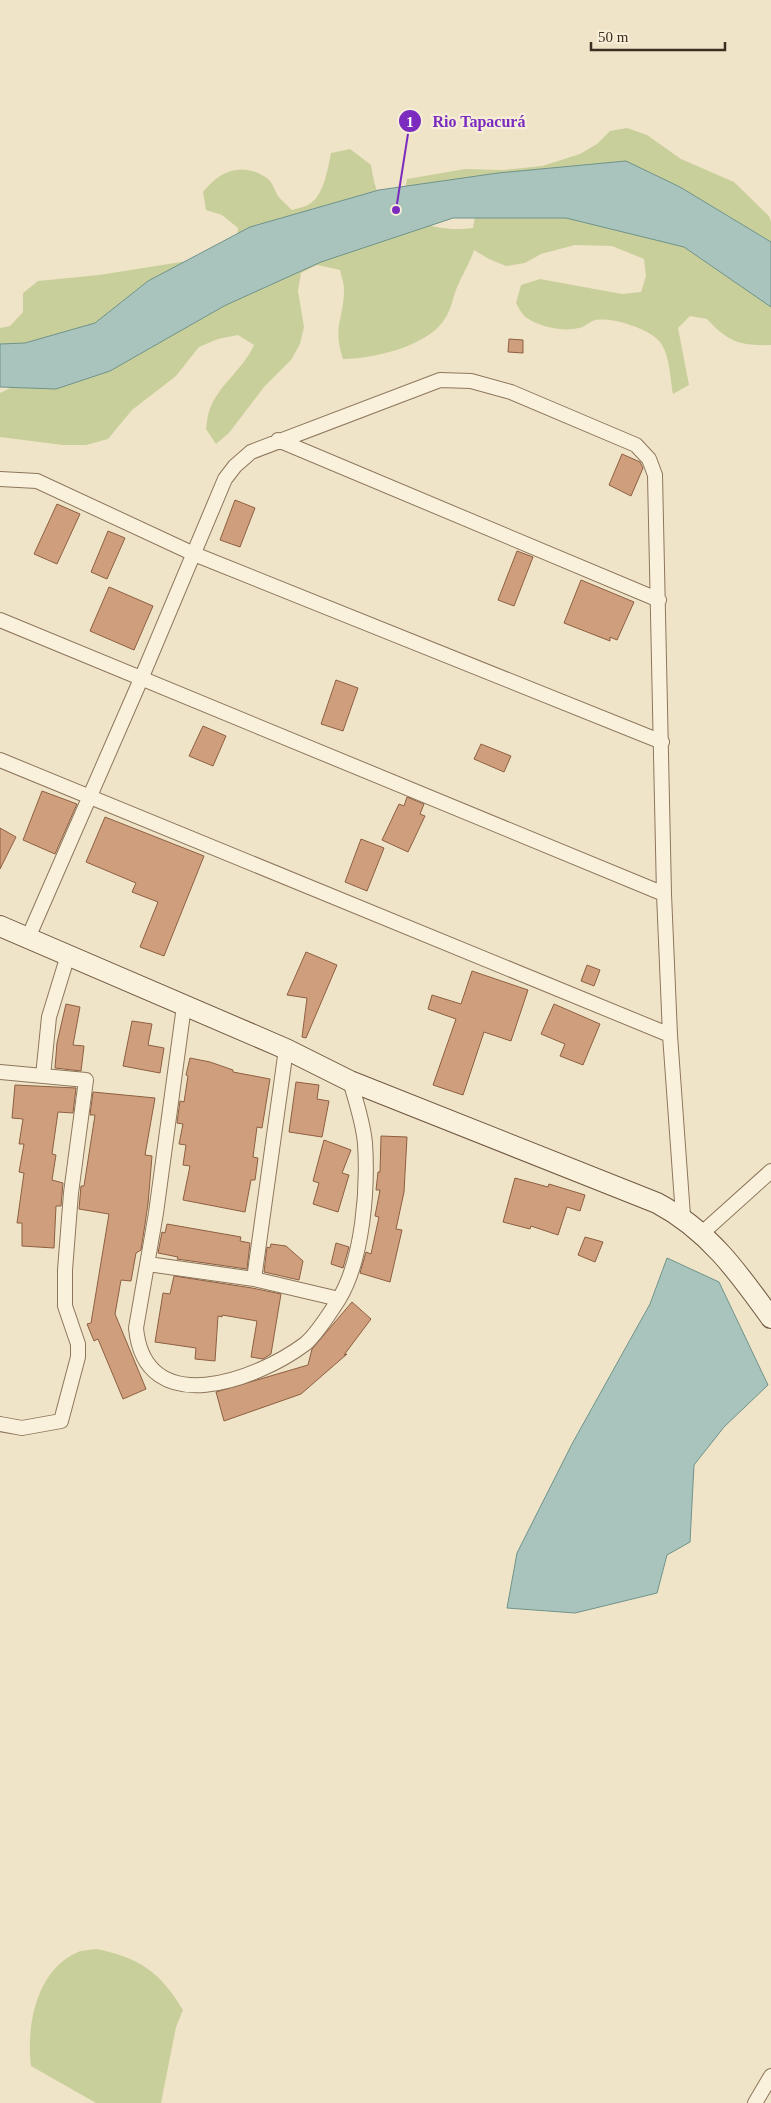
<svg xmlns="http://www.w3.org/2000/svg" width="771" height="2103" font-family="Georgia,serif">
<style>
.green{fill:#c9cf9b}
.water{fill:#a9c4bc;stroke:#6f938a}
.building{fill:#cf9f7d;stroke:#8d5f41}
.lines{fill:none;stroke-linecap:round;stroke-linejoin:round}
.minor-casing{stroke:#8d765c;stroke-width:16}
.secondary-casing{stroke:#6f573f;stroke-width:22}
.minor{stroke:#faf1dc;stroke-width:14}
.secondary{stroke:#faf1dc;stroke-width:20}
.leader{fill:none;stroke:#7b2cbf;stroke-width:2}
.callout-dot{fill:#7b2cbf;stroke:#f7eed8;stroke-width:2}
.mark-label{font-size:15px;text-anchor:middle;font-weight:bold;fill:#fff}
.callout-label{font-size:16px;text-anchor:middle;font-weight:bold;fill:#7b2cbf;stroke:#f7eed8;stroke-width:4.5;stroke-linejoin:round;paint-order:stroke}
</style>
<rect width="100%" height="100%" fill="#f0e4c8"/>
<path class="green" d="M 627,128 L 647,135 L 681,159 L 734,182 L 769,216 L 771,222 L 771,345 C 740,346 728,342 707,319 L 690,316 L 678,328 L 689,385 L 673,394 C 670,378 670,355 660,342 C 650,329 612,317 596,320 C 590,321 585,327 579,328 C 563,332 540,327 527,318 C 522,315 519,308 516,303 L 521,285 L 540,279 L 622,294 L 641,292 L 646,276 L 644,259 L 612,246 L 575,245 L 541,254 L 525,263 L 506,266 L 489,259 L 474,250 C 470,263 463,273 458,285 C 453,295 452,308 446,317 C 430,346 373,359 343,359 C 332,326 344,319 344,289 C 344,283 341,276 340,270 L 317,265 L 301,273 L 298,291 L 304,327 L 300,344 L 291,360 L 264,387 L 229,433 L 216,444 L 206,429 C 207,421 208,412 211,406 C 222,382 244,368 254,345 L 238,335 L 218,339 L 199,347 L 176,376 L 132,410 L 108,439 L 86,445 L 63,445 L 0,437 L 0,393 L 12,387 L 0,361 L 0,328 L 10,326 L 23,312 L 23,293 L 38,281 L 99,275 L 200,259 L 236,245 L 238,228 L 222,215 L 206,210 L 203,192 C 220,170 243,161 268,179 C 273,183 275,191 278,196 C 282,201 288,206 292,210 C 298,208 306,207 311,203 C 324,194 328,168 331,153 L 350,149 L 371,165 C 373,176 375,193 384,201 C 406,224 443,232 473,228 L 476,211 L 404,196 L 407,179 L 465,169 L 504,170 L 542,166 L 580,154 L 597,144 L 610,131 Z
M 97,1949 C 140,1958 160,1972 183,2010 L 176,2027 L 161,2103 L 96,2103 L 31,2066 C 26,2026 36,1970 78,1952 C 83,1950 91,1950 97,1949 Z"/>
<path class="water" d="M 626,161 L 680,187 L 771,242 L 771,307 L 684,247 L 566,218 L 453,218 L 321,262 L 224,306 L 110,371 L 56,389 L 0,387 L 0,344 L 25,343 L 95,323 L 148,281 L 250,227 L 379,190 L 498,173 Z
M 667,1258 L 719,1282 L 768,1385 L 724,1427 L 694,1465 L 690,1542 L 667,1555 L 657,1593 L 575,1613 L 507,1608 L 517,1553 L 572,1444 L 650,1304 Z"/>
<path class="building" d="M 509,339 L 523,340 L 523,353 L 508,352 Z
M 622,454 L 640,462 L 643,468 L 631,496 L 609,485 Z
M 235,500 L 255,508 L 240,547 L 220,540 Z
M 57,504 L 80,514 L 57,564 L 34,554 Z
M 108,531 L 125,538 L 107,579 L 91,572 Z
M 517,551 L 533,557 L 514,606 L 498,600 Z
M 581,580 L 634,602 L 617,640 L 610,637 L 610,641 L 564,623 Z
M 109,587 L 153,606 L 134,650 L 90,631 Z
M 336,680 L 358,688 L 343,731 L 321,724 Z
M 203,726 L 226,736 L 213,766 L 189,756 Z
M 481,744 L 511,756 L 504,772 L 474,759 Z
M 42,791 L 77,804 L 55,854 L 23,840 Z
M 407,797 L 424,804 L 420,814 L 425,816 L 408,852 L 382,840 L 399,804 L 404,806 Z
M 105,817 L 204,856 L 164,956 L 140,947 L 158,902 L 132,892 L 136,883 L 86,862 Z
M 0,828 L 16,837 L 0,869 Z
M 361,839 L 384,848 L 367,891 L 345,882 Z
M 306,952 L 337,965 L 306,1038 L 302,1037 L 307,998 L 287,995 Z
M 587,965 L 600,970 L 594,986 L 581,981 Z
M 472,971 L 528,990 L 511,1041 L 484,1032 L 463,1095 L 433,1085 L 456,1019 L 428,1009 L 432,995 L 461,1004 Z
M 66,1004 L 80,1007 L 73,1045 L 84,1046 L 81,1071 L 55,1068 L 57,1043 Z
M 554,1004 L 600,1024 L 583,1065 L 560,1056 L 565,1044 L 541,1034 Z
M 132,1021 L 152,1024 L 148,1045 L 164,1048 L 160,1073 L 123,1066 Z
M 190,1058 L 210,1062 L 233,1070 L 233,1072 L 270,1079 L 262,1128 L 257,1127 L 253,1157 L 258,1158 L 255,1180 L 251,1180 L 245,1212 L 183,1200 L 190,1166 L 183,1165 L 186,1145 L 179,1144 L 183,1124 L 177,1123 L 180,1101 L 184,1102 L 188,1076 L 186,1075 Z
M 296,1082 L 319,1085 L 317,1099 L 329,1101 L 322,1137 L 289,1132 Z
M 15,1085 L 76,1088 L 73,1113 L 58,1112 L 52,1154 L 56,1155 L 52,1180 L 63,1183 L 61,1206 L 56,1206 L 54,1248 L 22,1246 L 22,1223 L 17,1223 L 24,1173 L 19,1172 L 24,1144 L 19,1144 L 23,1119 L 12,1118 Z
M 93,1092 L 155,1098 L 145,1155 L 152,1156 L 148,1204 L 141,1250 L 136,1253 L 131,1281 L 121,1280 L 115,1314 L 146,1389 L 123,1399 L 98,1339 L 94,1341 L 87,1324 L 91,1323 L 109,1214 L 79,1209 L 81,1186 L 84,1186 L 95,1115 L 90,1115 Z
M 381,1136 L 407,1137 L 404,1192 L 396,1229 L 402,1230 L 390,1282 L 360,1273 L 366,1252 L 371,1254 L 379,1217 L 375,1216 L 380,1190 L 376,1190 L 378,1172 L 380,1172 Z
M 324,1140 L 351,1150 L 342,1173 L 349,1175 L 338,1212 L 313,1204 L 319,1183 L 313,1181 Z
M 515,1178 L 548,1187 L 549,1184 L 585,1195 L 580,1211 L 567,1207 L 558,1235 L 531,1226 L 530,1229 L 503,1222 Z
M 167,1224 L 241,1237 L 240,1241 L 250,1243 L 247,1269 L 177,1259 L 178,1257 L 158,1253 L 162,1232 L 165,1233 Z
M 585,1237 L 603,1242 L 595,1262 L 578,1255 Z
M 336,1243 L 349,1247 L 343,1268 L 331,1264 Z
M 271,1244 L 286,1246 L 303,1261 L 299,1280 L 264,1272 L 267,1247 L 270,1248 Z
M 174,1276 L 252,1288 L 281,1294 L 271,1354 L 263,1359 L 251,1357 L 257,1321 L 222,1315 L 222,1317 L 218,1316 L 215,1361 L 195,1359 L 196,1348 L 155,1342 L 163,1293 L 170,1294 Z
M 352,1302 L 371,1319 L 344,1355 L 347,1354 L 301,1394 L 224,1421 L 216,1392 L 308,1365 L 312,1349 Z"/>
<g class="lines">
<g class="minor-casing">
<path id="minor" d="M 278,440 L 659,600
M 0,479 L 37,481 L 194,554 L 662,742
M 0,620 L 664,894
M 0,760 L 670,1035
M 28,938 L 141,679 L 225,479 L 235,466 L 251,452 L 440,380 L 471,381 L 511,392 L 636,445 L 649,459 L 655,475 L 664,894 L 670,1035 L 683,1216
M 184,1006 L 156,1213 L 136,1328 C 145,1422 257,1380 305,1344 C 315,1336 332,1310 339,1299 C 363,1259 368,1189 365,1143 C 363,1122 356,1101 350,1081
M 0,1072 L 86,1080 L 71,1193 L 65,1270 L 65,1306 L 78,1344 L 78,1357 L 61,1421 L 22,1428 L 0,1424
M 43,1076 L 49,1017 L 68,955
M 701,1234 L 771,1171
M 148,1264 L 254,1279 L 339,1299
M 254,1279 L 286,1049
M 755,2103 L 771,2076"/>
</g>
<g class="secondary-casing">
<path id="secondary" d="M 0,926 L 286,1049 L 350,1081 L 657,1203 C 708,1230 738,1272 771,1318"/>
</g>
<use href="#minor" class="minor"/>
<use href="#secondary" class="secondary"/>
</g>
<path class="leader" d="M396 210L410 121"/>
<g class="callout-dot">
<circle cx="396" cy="210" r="5"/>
<circle cx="410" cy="121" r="12"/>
</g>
<g class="mark-label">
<text x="410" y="127">1</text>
</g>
<g class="callout-label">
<text x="479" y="127">Rio Tapacurá</text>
</g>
<path d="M591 42v8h134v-8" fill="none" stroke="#3d2e20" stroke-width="2.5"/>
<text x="598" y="42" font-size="15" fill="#3d2e20" stroke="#f7eed8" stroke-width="4" paint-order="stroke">50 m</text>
</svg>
